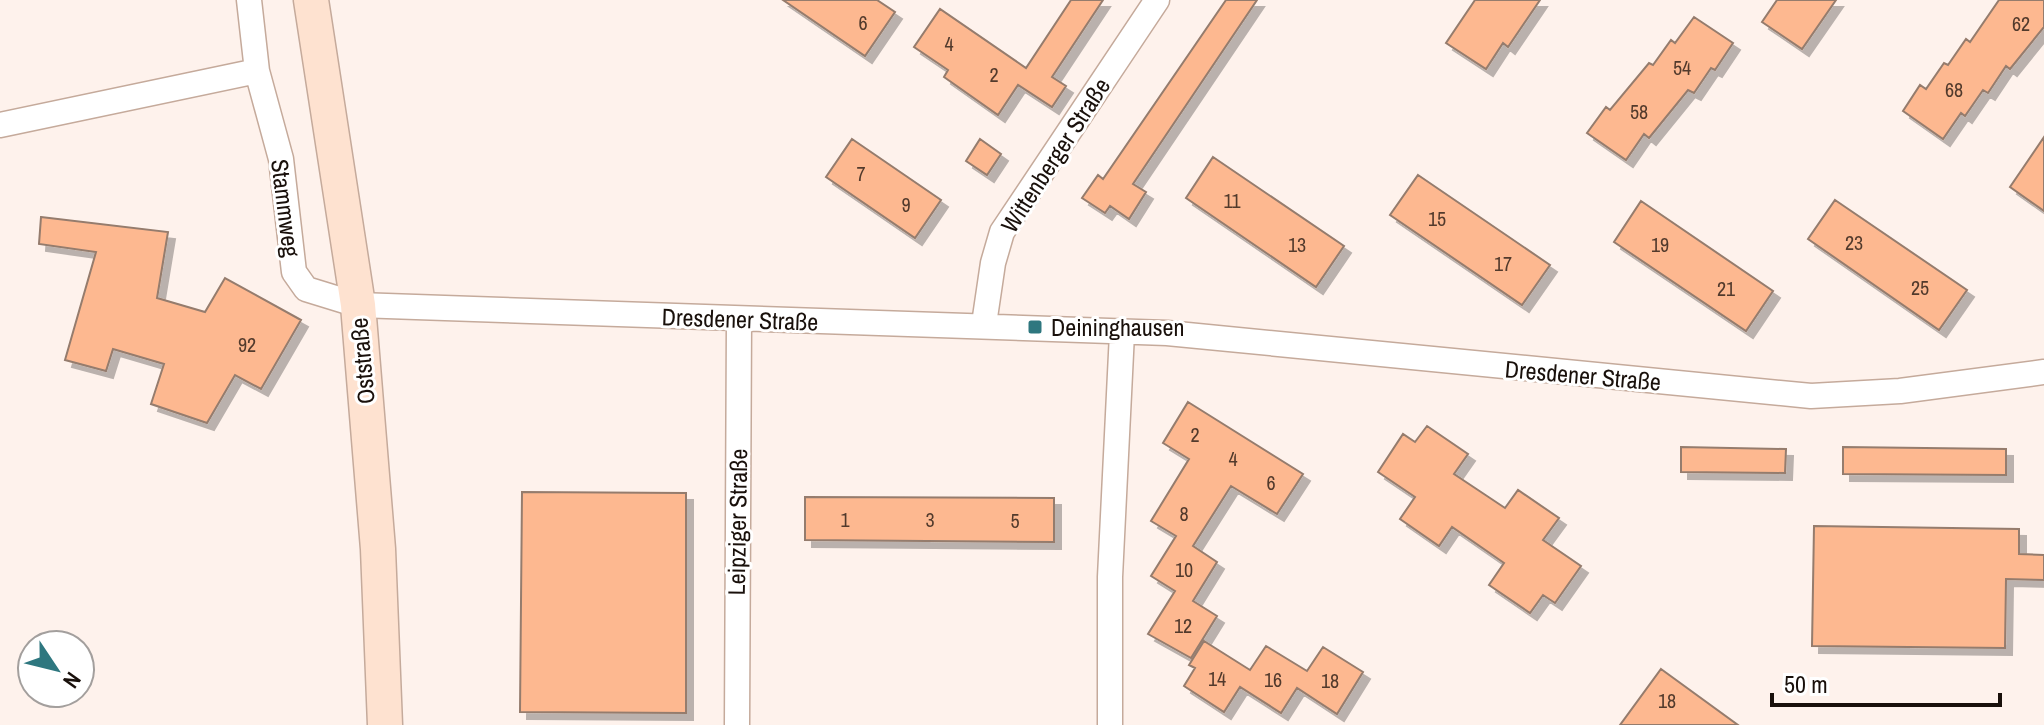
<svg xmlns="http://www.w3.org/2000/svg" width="2044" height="725" font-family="'Archivo Narrow',sans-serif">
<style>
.building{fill:#fdb890;stroke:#957c6d;stroke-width:2;filter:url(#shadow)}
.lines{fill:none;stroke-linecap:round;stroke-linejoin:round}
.minor-casing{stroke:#c5aa9b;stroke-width:27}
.secondary-casing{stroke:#c5aa9b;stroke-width:37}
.minor{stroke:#fff;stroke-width:24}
.secondary{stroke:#fee2d0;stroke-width:34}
.poi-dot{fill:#2e777f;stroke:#fff;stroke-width:3}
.labels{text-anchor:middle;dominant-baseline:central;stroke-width:6;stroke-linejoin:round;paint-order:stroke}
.number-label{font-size:20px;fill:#523a2c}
.street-label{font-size:24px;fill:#19100b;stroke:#fff}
.poi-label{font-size:24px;fill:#19100b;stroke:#fff;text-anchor:start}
</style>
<defs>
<filter id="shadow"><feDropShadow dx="7" dy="7" stdDeviation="0" flood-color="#0004"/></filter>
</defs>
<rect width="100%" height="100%" fill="#fef2ec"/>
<path class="building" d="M 783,0 L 877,0 L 895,12 L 865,56 Z
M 1071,0 L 1103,0 L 1052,77 L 1066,86 L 1052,107 L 1018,85 L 998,115 L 944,77 L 948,70 L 914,47 L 940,9 L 1026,68 Z
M 1226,0 L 1257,0 L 1133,184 L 1146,192 L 1129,219 L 1110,206 L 1105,213 L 1082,198 L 1098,175 L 1103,179 Z
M 1475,0 L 1540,0 L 1508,47 L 1503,43 L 1486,69 L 1446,43 Z
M 1777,0 L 1836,0 L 1802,49 L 1762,22 Z
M 1999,0 L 2044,0 L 2044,27 L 2010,69 L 2006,66 L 1988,93 L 1983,90 L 1965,116 L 1961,113 L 1943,139 L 1903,111 L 1920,85 L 1926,89 L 1944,63 L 1948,65 L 1966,39 L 1970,42 Z
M 1694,17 L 1733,43 L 1715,70 L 1711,68 L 1694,93 L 1688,90 L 1649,138 L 1644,134 L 1626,160 L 1587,133 L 1606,107 L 1610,110 L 1649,63 L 1653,65 L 1671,40 L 1675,43 Z
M 2044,137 L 2044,211 L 2010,187 Z
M 852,139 L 941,200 L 915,238 L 826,177 Z
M 980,139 L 1001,154 L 987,175 L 966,161 Z
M 1213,157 L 1344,246 L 1316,287 L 1186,198 Z
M 1418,175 L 1550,265 L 1522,305 L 1390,215 Z
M 1835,200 L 1967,290 L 1939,330 L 1808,239 Z
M 1641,201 L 1773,291 L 1746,331 L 1614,242 Z
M 41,217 L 168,232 L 157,298 L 205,312 L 225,278 L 301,320 L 261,389 L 235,375 L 207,423 L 151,404 L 164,364 L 113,349 L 106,371 L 65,360 L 96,252 L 39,244 Z
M 1188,402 L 1303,474 L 1277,514 L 1231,486 L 1193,546 L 1217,562 L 1193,601 L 1217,616 L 1191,658 L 1148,634 L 1175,591 L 1151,576 L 1176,536 L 1151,521 L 1189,459 L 1163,443 Z
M 1427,426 L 1468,454 L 1454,474 L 1505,508 L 1518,490 L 1559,518 L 1543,540 L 1581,566 L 1555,603 L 1543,595 L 1530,613 L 1489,585 L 1504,563 L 1452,527 L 1439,546 L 1400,519 L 1415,497 L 1378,472 L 1403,434 L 1415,442 Z
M 1681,447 L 1786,449 L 1785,473 L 1681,472 Z
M 1843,447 L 2006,449 L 2006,475 L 1843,474 Z
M 522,492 L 686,493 L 686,713 L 520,712 Z
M 805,497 L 1054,498 L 1054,542 L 805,540 Z
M 1814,526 L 2019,529 L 2019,554 L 2044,555 L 2044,580 L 2006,579 L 2005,648 L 1812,646 Z
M 1204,641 L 1250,670 L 1266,646 L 1307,671 L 1323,647 L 1363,672 L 1337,714 L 1297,688 L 1281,713 L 1240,687 L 1224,712 L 1184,686 L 1195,668 L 1189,665 Z
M 1661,669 L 1738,725 L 1620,725 Z"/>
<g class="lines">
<g class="minor-casing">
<path id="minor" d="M 249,0 L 257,71 L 281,159 L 294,272 L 306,289 L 358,305 L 1167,333 L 1811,396 L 1900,391 L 2044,372
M 0,125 L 257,71
M 984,324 L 993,263 L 1002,232 L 1157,0
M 737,725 L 739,320
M 1110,725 L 1110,577 L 1122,333"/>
</g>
<g class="secondary-casing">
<path id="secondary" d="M 311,0 L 358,305 L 378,549 L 385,725"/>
</g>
<use href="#minor" class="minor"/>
<use href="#secondary" class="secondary"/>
</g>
<rect class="poi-dot" x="1027" y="319" width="16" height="16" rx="4"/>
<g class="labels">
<g class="number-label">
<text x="863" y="22">6</text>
<text x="2021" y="23">62</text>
<text x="949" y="43">4</text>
<text x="1682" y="67">54</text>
<text x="994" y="74">2</text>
<text x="1954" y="89">68</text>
<text x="1639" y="111">58</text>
<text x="861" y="173">7</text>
<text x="1232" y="200">11</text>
<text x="906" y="204">9</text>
<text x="1437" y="218">15</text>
<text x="1854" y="242">23</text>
<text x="1297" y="244">13</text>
<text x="1660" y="244">19</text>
<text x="1503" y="263">17</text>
<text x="1920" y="287">25</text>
<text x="1726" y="288">21</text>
<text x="247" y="344">92</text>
<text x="1195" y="434">2</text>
<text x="1233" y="458">4</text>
<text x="1271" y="482">6</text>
<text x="1184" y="513">8</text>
<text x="845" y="519">1</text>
<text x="930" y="519">3</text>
<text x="1015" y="520">5</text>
<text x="1184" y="569">10</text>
<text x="1183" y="625">12</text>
<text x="1217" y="678">14</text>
<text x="1273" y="679">16</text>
<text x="1330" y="680">18</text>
<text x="1667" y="700">18</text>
</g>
<g class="street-label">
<text transform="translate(1055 155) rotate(-57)">Wittenberger Straße</text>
<text transform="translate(286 208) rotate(83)">Stammweg</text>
<text transform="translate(740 319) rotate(2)">Dresdener Straße</text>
<text transform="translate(362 361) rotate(-95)">Oststraße</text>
<text transform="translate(1583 375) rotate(5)">Dresdener Straße</text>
<text transform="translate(737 522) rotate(-89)">Leipziger Straße</text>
</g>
<g class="poi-label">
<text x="1051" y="327">Deininghausen</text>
</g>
</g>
<g transform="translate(56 669) rotate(125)"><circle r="38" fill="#ffffff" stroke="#a39f9d" stroke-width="2"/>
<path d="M0-6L14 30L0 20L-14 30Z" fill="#2e777f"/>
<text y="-12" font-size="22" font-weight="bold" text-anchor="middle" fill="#19100b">N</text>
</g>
<path d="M1772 693v12h228v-12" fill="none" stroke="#19100b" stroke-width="4"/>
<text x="1784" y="693" font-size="24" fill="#19100b" stroke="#ffffff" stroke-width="6" paint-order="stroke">50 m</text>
</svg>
